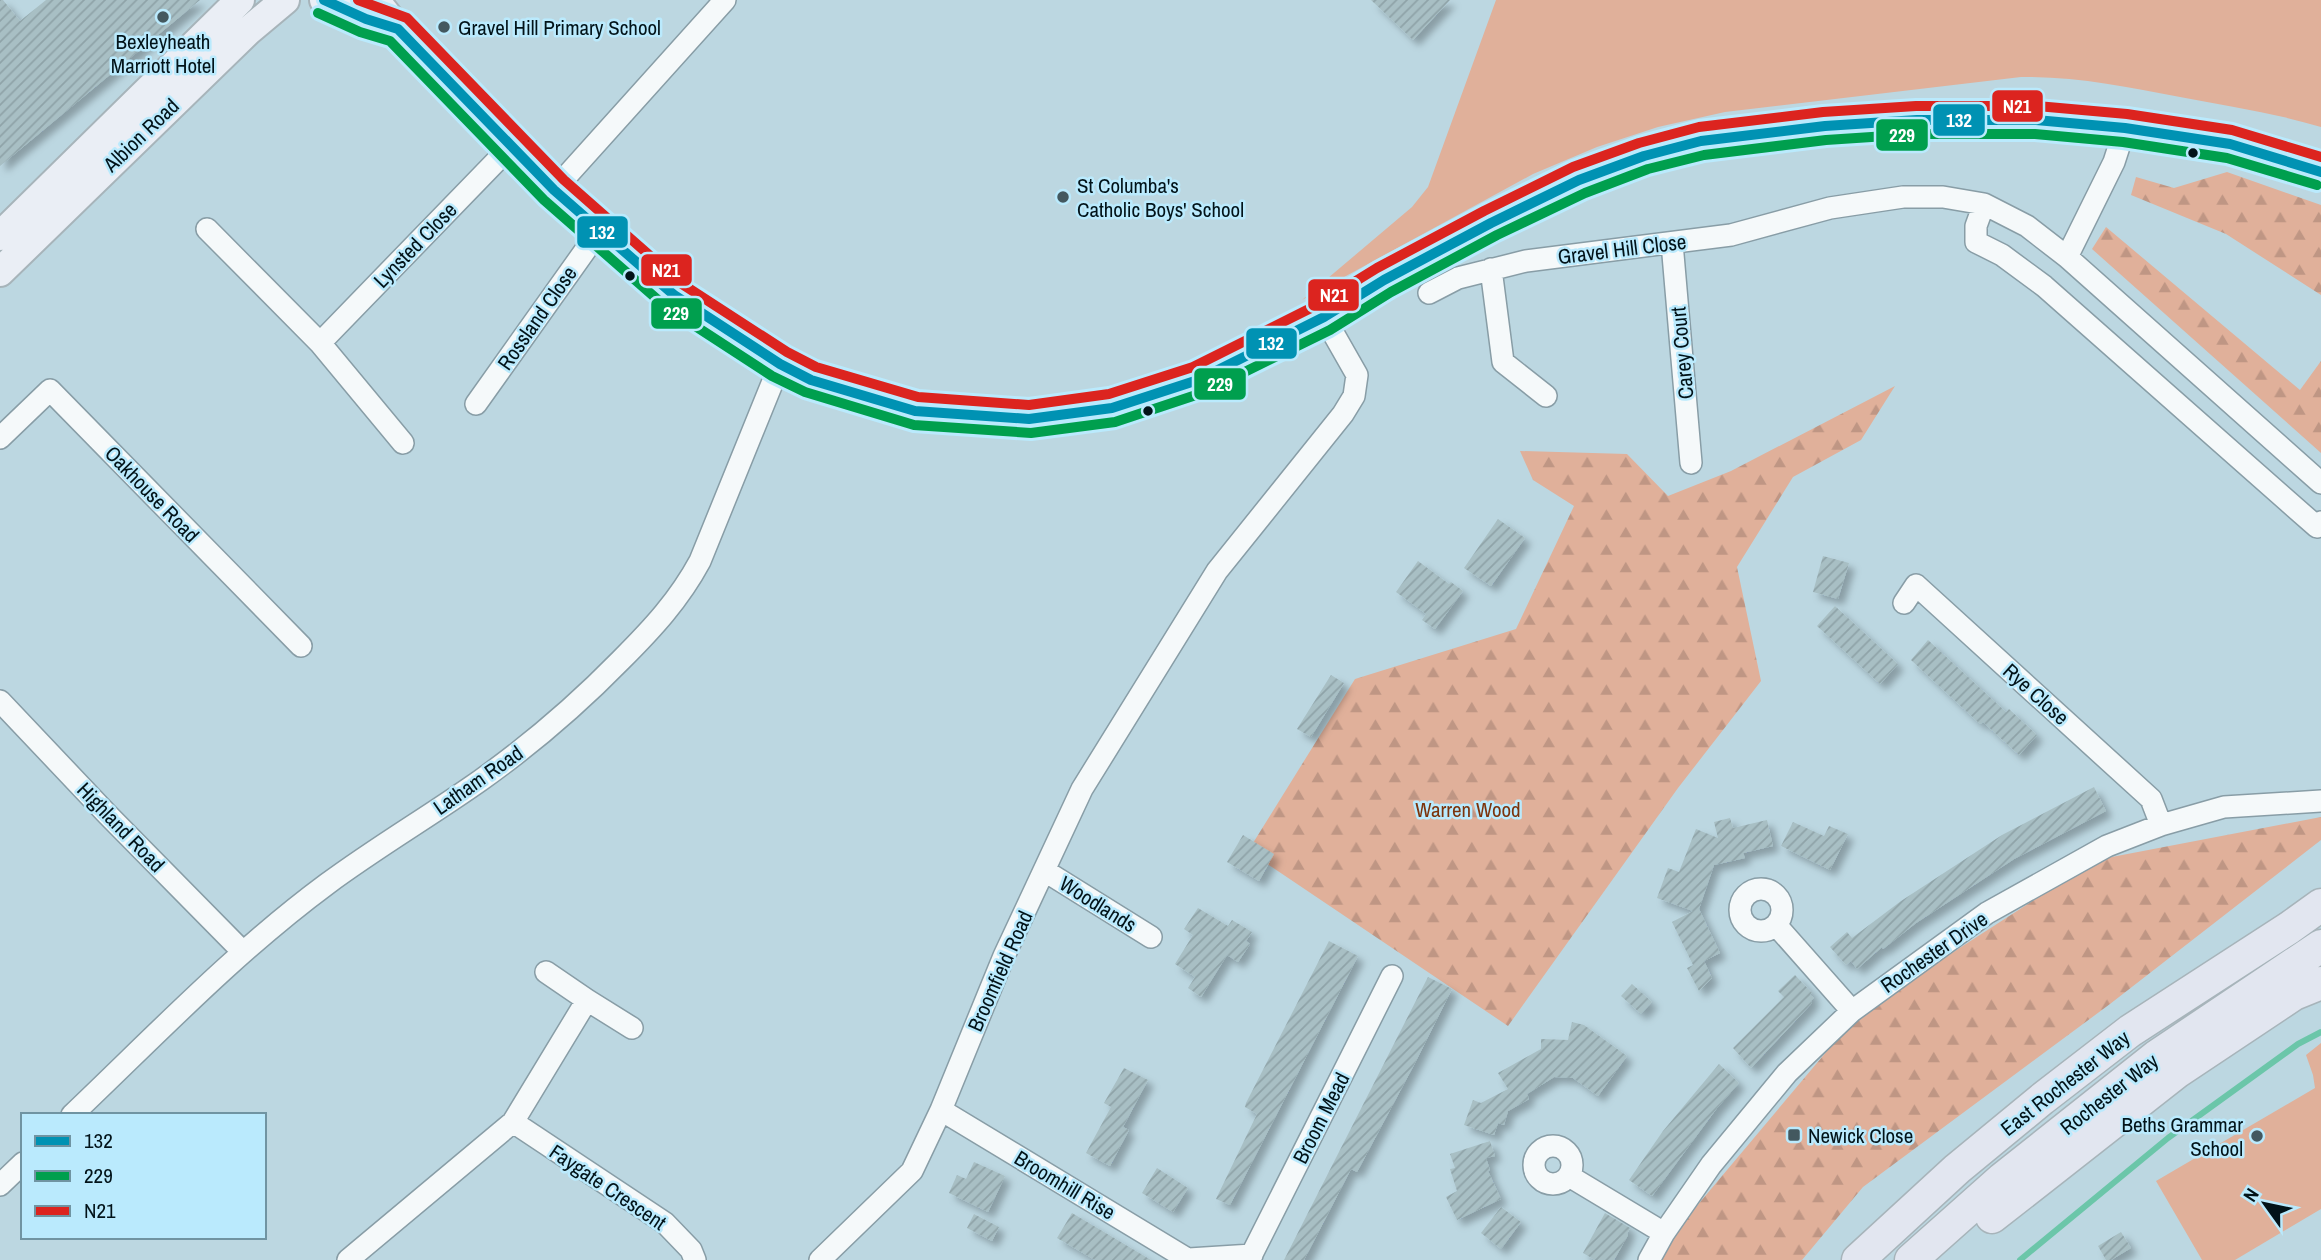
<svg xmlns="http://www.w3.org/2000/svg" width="2321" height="1260" font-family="'Archivo Narrow',sans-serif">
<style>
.forest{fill:url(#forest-firs)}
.park{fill:#e0b09a}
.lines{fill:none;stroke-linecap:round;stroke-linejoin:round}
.stream{stroke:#6bc6a9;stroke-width:6}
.building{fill:url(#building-hatch);filter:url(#shadow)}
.minor-casing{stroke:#889da6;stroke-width:24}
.major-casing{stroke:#a7b4ba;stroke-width:32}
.highway-casing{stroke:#a7b4ba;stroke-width:35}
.minor{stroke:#f5f9fa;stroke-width:21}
.major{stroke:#eaeef5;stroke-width:28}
.highway{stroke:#e2e6f0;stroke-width:32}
.bus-1-casing{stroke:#baeafd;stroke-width:16}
.bus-2-casing{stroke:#baeafd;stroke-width:16}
.bus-3-casing{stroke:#baeafd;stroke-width:16}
.bus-1{stroke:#0092b3;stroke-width:10}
.bus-2{stroke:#009f4e;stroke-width:10}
.bus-3{stroke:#dc241f;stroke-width:10}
.poi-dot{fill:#43585f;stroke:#baeafd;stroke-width:2.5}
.bus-dot{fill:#021319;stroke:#baeafd;stroke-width:2.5}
.labels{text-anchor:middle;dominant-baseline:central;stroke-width:5;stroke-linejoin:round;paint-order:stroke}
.poi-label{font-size:21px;fill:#021319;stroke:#baeafd;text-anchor:start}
.street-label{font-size:21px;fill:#021319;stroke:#baeafd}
.park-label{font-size:21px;fill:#7c330b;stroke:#baeafd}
.line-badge{stroke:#baeafd;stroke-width:2.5}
.badge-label{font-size:19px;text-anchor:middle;font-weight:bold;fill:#fff}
</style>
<defs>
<pattern id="forest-firs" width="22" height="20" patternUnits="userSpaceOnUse" patternTransform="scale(1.75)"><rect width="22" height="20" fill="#e0b09a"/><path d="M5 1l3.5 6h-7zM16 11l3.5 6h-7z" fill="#bf9684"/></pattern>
<pattern id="building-hatch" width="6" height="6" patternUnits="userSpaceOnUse" patternTransform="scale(1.75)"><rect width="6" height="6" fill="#a8bfc4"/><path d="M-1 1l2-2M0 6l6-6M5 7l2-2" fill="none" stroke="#8fa3a8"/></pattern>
<filter id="shadow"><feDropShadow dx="6" dy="6" stdDeviation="3.5" flood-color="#0004"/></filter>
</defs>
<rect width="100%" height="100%" fill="#bcd7e1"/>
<path class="forest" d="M 2227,172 L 2321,205 L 2321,295 L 2226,234 L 2131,195 L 2136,177 L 2174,188 Z
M 2106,227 L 2300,390 L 2321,361 L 2321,453 L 2092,249 Z
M 1895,386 L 1861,440 L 1793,477 L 1737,567 L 1761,681 L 1678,788 L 1508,1026 L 1248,851 L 1355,679 L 1516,629 L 1574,506 L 1533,480 L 1520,451 L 1627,454 L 1668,496 L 1731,471 Z
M 2321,817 L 2321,840 L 2110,1004 L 1863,1187 L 1802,1260 L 1657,1260 L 1669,1239 L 1859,1013 L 2096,860 Z"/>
<path class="park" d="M 1496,0 L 2321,0 L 2321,127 C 2275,113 2227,106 2180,97 C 2127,87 2075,76 2021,77 L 1725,112 L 1658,127 L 1597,147 L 1533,174 L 1302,300 L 1412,207 L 1428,187 Z
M 2321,1043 L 2321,1209 L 2235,1260 L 2202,1260 L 2156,1181 L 2315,1088 L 2313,1075 L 2306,1055 Z"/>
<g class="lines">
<path class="stream" d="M 2020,1260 L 2168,1138 L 2298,1044 L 2321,1032"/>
</g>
<path class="building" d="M 0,0 L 3,0 L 20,21 L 46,0 L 200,0 L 0,166 Z
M 1371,0 L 1450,0 L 1413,40 Z
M 1498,519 L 1525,538 L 1491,586 L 1464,568 Z
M 1823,556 L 1849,563 L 1838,599 L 1813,592 Z
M 1418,561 L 1449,584 L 1451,582 L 1463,591 L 1435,629 L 1422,620 L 1426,614 L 1396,592 Z
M 1835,606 L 1898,664 L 1880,684 L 1817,626 Z
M 1928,640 L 2006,712 L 2009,709 L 2037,735 L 2019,755 L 1983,722 L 1980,724 L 1911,660 Z
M 1331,675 L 1344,683 L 1311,737 L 1297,729 Z
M 2094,787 L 2106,811 L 2014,859 L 1916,923 L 1883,949 L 1882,947 L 1857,969 L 1851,961 L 1846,965 L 1830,947 L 1847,932 L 1852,938 L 1901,901 L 2002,835 Z
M 1730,818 L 1733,828 L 1767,820 L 1773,846 L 1743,853 L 1745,858 L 1714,865 L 1699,909 L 1720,953 L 1704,961 L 1712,978 L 1699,991 L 1687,968 L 1693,965 L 1672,922 L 1693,911 L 1657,898 L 1668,868 L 1679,872 L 1696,829 L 1718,838 L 1714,822 Z
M 1793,822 L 1824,836 L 1829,826 L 1848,834 L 1830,870 L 1781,846 Z
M 1243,835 L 1274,854 L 1259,881 L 1227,862 Z
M 1198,908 L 1228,926 L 1232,920 L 1252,932 L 1246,941 L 1250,944 L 1238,962 L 1227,955 L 1201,997 L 1188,988 L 1195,977 L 1175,964 L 1193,935 L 1184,929 Z
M 1329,941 L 1358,956 L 1230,1205 L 1216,1199 L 1257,1114 L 1245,1107 L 1246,1103 Z
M 1795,975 L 1812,993 L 1810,995 L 1814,998 L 1811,1001 L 1812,1003 L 1751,1068 L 1733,1048 L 1784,997 L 1778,991 Z
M 1428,977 L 1452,989 L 1415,1063 L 1357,1172 L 1351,1169 L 1304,1260 L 1284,1260 Z
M 1632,984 L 1652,1002 L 1641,1014 L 1621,996 Z
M 1572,1022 L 1584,1025 L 1627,1056 L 1598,1096 L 1573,1078 L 1554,1077 L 1527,1094 L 1529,1099 L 1508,1111 L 1504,1125 L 1498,1123 L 1494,1135 L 1464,1125 L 1473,1100 L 1481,1103 L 1508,1089 L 1498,1073 L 1541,1049 L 1541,1039 L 1568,1040 Z
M 1719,1064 L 1739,1083 L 1717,1108 L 1652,1196 L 1629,1180 L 1663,1131 Z
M 1124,1068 L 1148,1080 L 1123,1127 L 1129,1130 L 1110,1166 L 1086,1153 L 1111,1107 L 1104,1103 Z
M 1490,1141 L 1495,1156 L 1486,1158 L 1490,1170 L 1488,1171 L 1501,1199 L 1457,1220 L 1446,1197 L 1457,1191 L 1450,1169 L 1455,1168 L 1450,1154 Z
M 974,1162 L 1005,1176 L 988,1212 L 949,1193 L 957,1175 L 966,1179 Z
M 1157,1168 L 1188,1188 L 1173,1212 L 1142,1193 Z
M 1501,1207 L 1521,1222 L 1501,1249 L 1481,1233 Z
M 1072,1213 L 1104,1232 L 1151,1260 L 1095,1260 L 1057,1238 Z
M 1605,1213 L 1630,1228 L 1627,1234 L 1628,1235 L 1614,1260 L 1595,1260 L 1583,1253 Z
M 974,1214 L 999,1227 L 992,1241 L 967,1228 Z
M 2121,1232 L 2131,1248 L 2111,1260 L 2106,1260 L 2098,1246 Z"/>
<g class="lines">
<g class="minor-casing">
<path id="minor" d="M 554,190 L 725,0
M 1984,204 L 1976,226 L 1976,242 L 2002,255 L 2044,286 L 2317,527 L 2321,522
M 207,229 L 320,343 L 510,147
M 1672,243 L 1691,463
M 2067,257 L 2114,162 L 2125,128
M 1491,269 L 1503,362 L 1546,396
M 1429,293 L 1458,278 L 1526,261 L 1731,235 L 1830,208 L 1903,197 L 1943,197 L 1984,204 L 2027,226 L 2067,257 L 2321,483
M 320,343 L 403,443
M 476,404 L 599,231
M 0,438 L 50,390 L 301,646
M 1904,603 L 1916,585 L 2151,799 L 2161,825
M 0,701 L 107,814 L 243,952
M 1045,871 L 1151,937
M1740 910a21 21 0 1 1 42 0a21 21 0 1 1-42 0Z
M 1776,925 L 1852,1011
M 546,972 L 587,1000
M 941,1110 L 1189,1260
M 72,1115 C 155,1036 235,952 327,884 C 377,847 430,816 481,780 C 530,745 578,704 621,660 C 652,629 679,600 700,561 L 780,364
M 513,1122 L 587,1000 L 632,1028
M1534 1165a19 19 0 1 1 38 0a19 19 0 1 1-38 0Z
M 1569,1176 L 1664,1233
M 0,1185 L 23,1163
M 1189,1259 L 1252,1255
M 348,1260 L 513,1122 L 665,1223 L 691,1250 L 695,1260
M 820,1260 L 912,1171 L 941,1110 L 1004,956 L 1082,789 L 1217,571 L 1343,414 L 1354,396 L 1357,375 L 1324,317
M 1249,1260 L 1392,976
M 1649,1260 L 1664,1233 L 1711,1165 L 1787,1073 L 1852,1011 L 1987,913 L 2107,846 L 2161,825 L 2224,807 L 2321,801"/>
</g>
<g class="major-casing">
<path id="major" d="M 324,0 L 366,19 L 398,29
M 375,0 L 398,29 L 554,190 L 674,295 L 780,364 L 811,380 L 915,411 L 1029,419 L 1112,408 L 1198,380 L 1324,317 L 1384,280 L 1491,223 L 1579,180 L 1644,156 L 1701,141 L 1825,126 L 1917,120 L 2036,120 L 2125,128 L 2230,144 L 2261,152 L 2321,172
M 0,236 L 240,0
M 0,272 L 248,31 L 285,0"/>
</g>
<g class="highway-casing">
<path id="highway" d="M 1992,1217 L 2177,1072 L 2294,994 L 2321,983
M 1858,1260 L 1957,1169 L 2042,1099 L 2130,1031 L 2289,928 L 2321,905
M 1911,1260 L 2002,1179 L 2157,1056 L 2321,946"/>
</g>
<use href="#minor" class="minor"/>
<use href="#major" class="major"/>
<use href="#highway" class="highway"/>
<g class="bus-1-casing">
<path id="bus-1" d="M 324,0 L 366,19 L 398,29 L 554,190 L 674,295 L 780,364 L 811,380 L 915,411 L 1029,419 L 1112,408 L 1198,380 L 1324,317 L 1384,280 L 1491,223 L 1579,180 L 1644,156 L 1701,141 L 1825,126 L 1917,120 L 2036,120 L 2125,128 L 2230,144 L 2321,172"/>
</g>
<g class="bus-2-casing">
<path id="bus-2" d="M 318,13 L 360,32 L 390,41 L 544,200 L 666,307 L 772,376 L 805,392 L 914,425 L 1031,433 L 1115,422 L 1202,393 L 1330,330 L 1391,292 L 1497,235 L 1585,193 L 1648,169 L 1704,155 L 1826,140 L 1917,134 L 2035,134 L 2123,142 L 2227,158 L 2317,185"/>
</g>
<g class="bus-3-casing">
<path id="bus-3" d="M 358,0 L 407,18 L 564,180 L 682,284 L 787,352 L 816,367 L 918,397 L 1029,405 L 1109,394 L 1193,367 L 1317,305 L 1377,268 L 1484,211 L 1573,167 L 1639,143 L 1699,127 L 1823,112 L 1916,106 L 2037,106 L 2127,114 L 2232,130 L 2321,157"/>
</g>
<use href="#bus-1" class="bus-1"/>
<use href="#bus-2" class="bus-2"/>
<use href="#bus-3" class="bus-3"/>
</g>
<g class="poi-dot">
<circle cx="163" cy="17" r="7"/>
<circle cx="444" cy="27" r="7"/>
<circle cx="1063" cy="197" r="7"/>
<rect x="1787" y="1128" width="14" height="14" rx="3.5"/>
<circle cx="2257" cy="1136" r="7"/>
</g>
<g class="bus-dot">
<circle cx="2193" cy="153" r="6"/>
<circle cx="630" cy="276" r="6"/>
<circle cx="1148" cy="411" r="6"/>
</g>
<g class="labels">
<g class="poi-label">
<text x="458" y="27">Gravel Hill Primary School</text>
<text x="163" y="41" text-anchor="middle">Bexleyheath<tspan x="163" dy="24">Marriott Hotel</tspan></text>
<text x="1077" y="185">St Columba's<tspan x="1077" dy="24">Catholic Boys' School</tspan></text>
<text x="2243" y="1124" text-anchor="end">Beths Grammar<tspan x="2243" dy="24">School</tspan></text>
<text x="1808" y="1135">Newick Close</text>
</g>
<g class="street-label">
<text transform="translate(141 135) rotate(-44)">Albion Road</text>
<text transform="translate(415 245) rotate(-46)">Lynsted Close</text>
<text transform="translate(1622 249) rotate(-7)">Gravel Hill Close</text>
<text transform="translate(537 318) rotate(-55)">Rossland Close</text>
<text transform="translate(1682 353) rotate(-95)">Carey Court</text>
<text transform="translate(152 494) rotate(46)">Oakhouse Road</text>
<text transform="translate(2036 694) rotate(42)">Rye Close</text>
<text transform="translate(478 780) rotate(-35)">Latham Road</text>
<text transform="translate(121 827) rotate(46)">Highland Road</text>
<text transform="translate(1098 904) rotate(32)">Woodlands</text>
<text transform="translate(1934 952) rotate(-35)">Rochester Drive</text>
<text transform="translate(1000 971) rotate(-66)">Broomfield Road</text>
<text transform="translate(2065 1083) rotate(-38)">East Rochester Way</text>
<text transform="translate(2109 1094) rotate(-38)">Rochester Way</text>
<text transform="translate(1321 1118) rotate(-63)">Broom Mead</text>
<text transform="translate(1065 1185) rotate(31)">Broomhill Rise</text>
<text transform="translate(608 1187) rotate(34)">Faygate Crescent</text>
</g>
<g class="park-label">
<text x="1468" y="809">Warren Wood</text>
</g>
</g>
<g class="line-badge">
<rect x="1991" y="89" width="53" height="34" rx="7" fill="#dc241f"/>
<rect x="1932" y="103" width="54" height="34" rx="7" fill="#0092b3"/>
<rect x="1875" y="118" width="54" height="34" rx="7" fill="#009f4e"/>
<rect x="576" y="215" width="53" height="34" rx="7" fill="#0092b3"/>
<rect x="640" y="253" width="53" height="34" rx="7" fill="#dc241f"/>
<rect x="1307" y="278" width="53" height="34" rx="7" fill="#dc241f"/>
<rect x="650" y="297" width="53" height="33" rx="7" fill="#009f4e"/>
<rect x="1245" y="327" width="53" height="33" rx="7" fill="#0092b3"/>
<rect x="1193" y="367" width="54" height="34" rx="7" fill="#009f4e"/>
</g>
<g class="badge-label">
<text x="2017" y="113">N21</text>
<text x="1959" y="127">132</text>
<text x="1902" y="142">229</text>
<text x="602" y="239">132</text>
<text x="666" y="277">N21</text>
<text x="1334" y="302">N21</text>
<text x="676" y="320">229</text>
<text x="1271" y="350">132</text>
<text x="1220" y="391">229</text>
</g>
<rect x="21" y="1113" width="245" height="126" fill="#baeafd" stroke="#7094a2" stroke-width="2"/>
<rect x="35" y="1136" width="35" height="10" fill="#0092b3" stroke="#7094a2" stroke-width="2"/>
<text x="84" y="1148" font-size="21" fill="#021319">132</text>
<rect x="35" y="1171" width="35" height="10" fill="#009f4e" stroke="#7094a2" stroke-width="2"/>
<text x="84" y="1183" font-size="21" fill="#021319">229</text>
<rect x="35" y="1206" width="35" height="10" fill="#dc241f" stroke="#7094a2" stroke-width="2"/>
<text x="84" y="1218" font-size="21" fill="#021319">N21</text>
<g transform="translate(2265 1204) rotate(303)" stroke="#baeafd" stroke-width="5" paint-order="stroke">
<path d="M0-5L12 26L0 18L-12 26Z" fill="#021319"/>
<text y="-10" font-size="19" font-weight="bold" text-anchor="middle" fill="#021319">N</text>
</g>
</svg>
